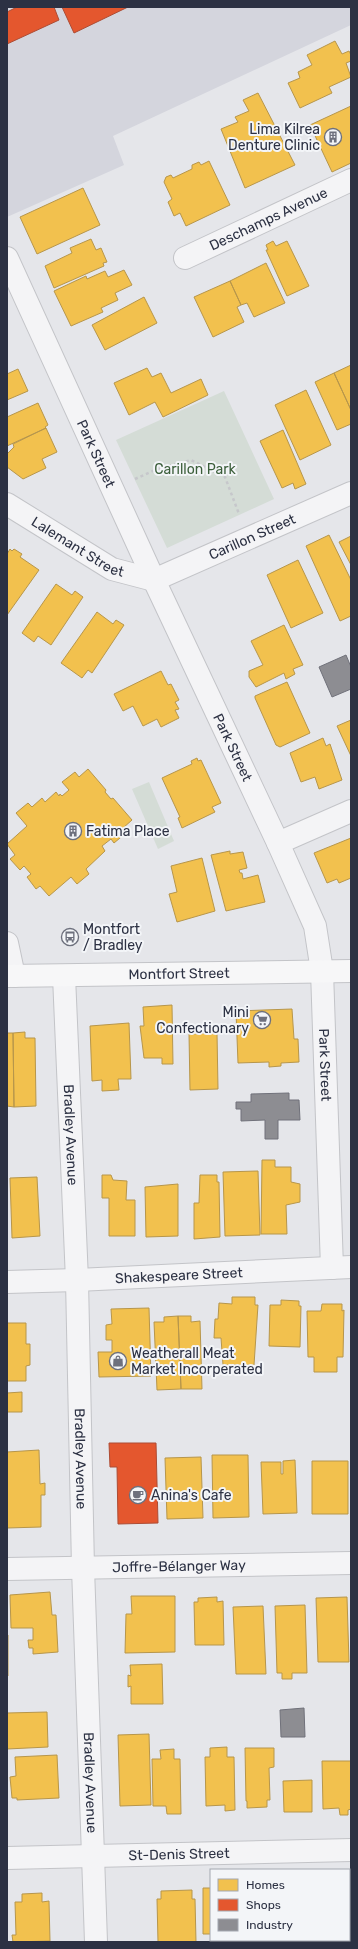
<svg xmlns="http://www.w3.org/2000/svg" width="358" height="1949" font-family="Rubik,sans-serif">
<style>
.built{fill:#d4d5dd}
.green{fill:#d4dcd6}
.homes{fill:#f2c14e;stroke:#b7964b}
.shops{fill:#e4572e;stroke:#ad4c34}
.industry{fill:#8d8d92;stroke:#70717a}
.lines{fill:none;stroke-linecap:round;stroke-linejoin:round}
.street-casing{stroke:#c3c4c8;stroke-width:24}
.secondary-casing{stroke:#c3c4c8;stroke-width:24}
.path{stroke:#c6c7cb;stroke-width:2.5;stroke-dasharray:3 3;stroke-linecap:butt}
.street{stroke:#f4f4f6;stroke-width:22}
.secondary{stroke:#f7f7f8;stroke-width:22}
.labels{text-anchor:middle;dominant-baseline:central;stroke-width:4;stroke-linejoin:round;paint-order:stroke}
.poi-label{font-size:14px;fill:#2c3143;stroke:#f3f5f8;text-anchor:start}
.street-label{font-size:14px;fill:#2c3143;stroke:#f3f5f8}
.park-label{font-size:14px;fill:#3b5e3a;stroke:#f3f5f8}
</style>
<rect width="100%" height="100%" fill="#e5e6ea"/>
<path class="built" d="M 7,7 L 351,7 L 351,25 L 113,136 L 124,165 L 7,217 Z"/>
<path class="green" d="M 224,391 L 274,499 L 167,548 L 116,440 Z
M 149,782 L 174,841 L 158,849 L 132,789 Z"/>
<path class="homes" d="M 335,41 L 342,54 L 349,51 L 351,55 L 351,61 L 346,63 L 351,77 L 329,87 L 332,93 L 300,108 L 288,83 L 300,78 L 298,72 L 312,65 L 307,55 Z
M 258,93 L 295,165 L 245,188 L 221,129 L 238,122 L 235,117 L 249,111 L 243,100 Z
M 351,106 L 351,163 L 332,172 L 310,125 Z
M 209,161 L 230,205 L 186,226 L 180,213 L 174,216 L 168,202 L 172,199 L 164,182 L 166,177 L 171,175 L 173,178 L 192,169 L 192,165 L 199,162 L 201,165 Z
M 83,188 L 100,225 L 37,254 L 20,217 Z
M 91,239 L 96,250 L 101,248 L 107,262 L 103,263 L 104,266 L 54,288 L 45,266 L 72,253 L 70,248 Z
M 273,241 L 276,246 L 287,241 L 309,286 L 287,296 L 266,250 L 268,250 L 266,245 Z
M 266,263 L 285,303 L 254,317 L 247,303 L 241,305 L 230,281 Z
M 124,270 L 132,285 L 115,293 L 118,300 L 101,308 L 103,312 L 71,326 L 54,291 L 86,276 L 87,279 L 105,271 L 108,277 Z
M 230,281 L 241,305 L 237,307 L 244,322 L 213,337 L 194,297 Z
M 144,297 L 157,323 L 105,350 L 92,325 Z
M 351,365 L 351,410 L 334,373 Z
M 147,368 L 152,377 L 161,373 L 171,393 L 201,379 L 208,395 L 163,417 L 155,402 L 129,415 L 114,383 Z
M 18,369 L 28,391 L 7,400 L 7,374 Z
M 334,373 L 351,410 L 351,424 L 337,430 L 315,382 Z
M 306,390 L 331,445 L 300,460 L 275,405 Z
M 38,403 L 48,425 L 45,427 L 46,428 L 7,446 L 7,417 Z
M 46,428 L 57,452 L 42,459 L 46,468 L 23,479 L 7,467 L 7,454 L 14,447 L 13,444 Z
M 283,430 L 306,484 L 295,489 L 293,483 L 282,488 L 260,441 Z
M 329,535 L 351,580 L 351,616 L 340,621 L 306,546 Z
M 351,536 L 351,565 L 339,542 Z
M 10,549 L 12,551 L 14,549 L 22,554 L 20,557 L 39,570 L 7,615 L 7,554 Z
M 298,560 L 323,613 L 291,628 L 267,575 Z
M 56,584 L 72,595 L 75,591 L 83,597 L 51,645 L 38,636 L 34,642 L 22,633 Z
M 97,612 L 113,624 L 116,620 L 124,625 L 92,673 L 88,670 L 82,678 L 61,663 Z
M 284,625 L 303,665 L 293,669 L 295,674 L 286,679 L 284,673 L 256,687 L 249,677 L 249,671 L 263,665 L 251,641 Z
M 161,671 L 168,685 L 171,684 L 179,700 L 175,702 L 179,709 L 175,710 L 179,718 L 161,727 L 157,719 L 143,726 L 133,706 L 123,711 L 114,694 Z
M 287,682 L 310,733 L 280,747 L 276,745 L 255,698 L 255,696 Z
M 351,720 L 351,756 L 337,726 Z
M 323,738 L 326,746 L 330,744 L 342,780 L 319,789 L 315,777 L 301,782 L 290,753 Z
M 197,758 L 198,761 L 201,760 L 221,803 L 212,807 L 215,812 L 182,828 L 178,818 L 180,817 L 162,778 L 192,764 L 191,761 Z
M 88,769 L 106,790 L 105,792 L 111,799 L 113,798 L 132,820 L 123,828 L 126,833 L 114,843 L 111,839 L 102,846 L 105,851 L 86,869 L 89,874 L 77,884 L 71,877 L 49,896 L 40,886 L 36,889 L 27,877 L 31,874 L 24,866 L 20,870 L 10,859 L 15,855 L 7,844 L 27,826 L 16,813 L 28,803 L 32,807 L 42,798 L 45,802 L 56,792 L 59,796 L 60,794 L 62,796 L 69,790 L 62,782 L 75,772 L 79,777 Z
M 351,838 L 351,878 L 339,883 L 337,879 L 327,883 L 314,853 Z
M 230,851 L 230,854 L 243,852 L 247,868 L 239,870 L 240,873 L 242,873 L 243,879 L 258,875 L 265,902 L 226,911 L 211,855 Z
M 202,858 L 215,911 L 177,922 L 169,894 L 177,892 L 171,866 Z
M 172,1005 L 173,1064 L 162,1064 L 162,1058 L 144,1058 L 140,1026 L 144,1026 L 143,1007 Z
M 292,1009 L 294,1039 L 298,1039 L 299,1062 L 281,1063 L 281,1066 L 269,1067 L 269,1062 L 238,1063 L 236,1011 Z
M 129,1023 L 131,1079 L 118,1079 L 119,1090 L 102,1091 L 102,1080 L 92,1081 L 90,1026 Z
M 25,1032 L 25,1038 L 35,1038 L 36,1106 L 14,1107 L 13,1033 Z
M 7,1033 L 13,1033 L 14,1107 L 7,1106 Z
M 217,1033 L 218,1089 L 190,1090 L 189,1034 Z
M 262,1160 L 275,1160 L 275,1167 L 291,1167 L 291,1182 L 300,1184 L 300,1202 L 286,1205 L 287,1234 L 261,1234 Z
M 258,1171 L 260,1235 L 225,1236 L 223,1172 Z
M 102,1175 L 111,1175 L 113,1180 L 127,1181 L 126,1200 L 135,1200 L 135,1236 L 109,1236 L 109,1198 L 102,1198 Z
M 200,1175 L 217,1175 L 217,1182 L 219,1182 L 220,1237 L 194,1239 L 194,1203 L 199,1203 Z
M 37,1177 L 40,1236 L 12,1238 L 10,1178 Z
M 178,1184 L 178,1236 L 146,1237 L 145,1187 Z
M 232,1297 L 255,1297 L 255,1305 L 258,1305 L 254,1365 L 223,1365 L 221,1338 L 214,1338 L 215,1319 L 218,1319 L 219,1303 L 232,1304 Z
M 281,1300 L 299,1301 L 299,1306 L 301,1306 L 300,1347 L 269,1346 L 270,1305 L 281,1305 Z
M 322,1304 L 342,1304 L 342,1311 L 344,1310 L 343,1357 L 337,1357 L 337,1372 L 314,1372 L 314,1357 L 308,1357 L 307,1311 L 321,1311 Z
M 149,1308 L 151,1376 L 99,1377 L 98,1352 L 112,1352 L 112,1340 L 106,1340 L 106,1325 L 112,1324 L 111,1309 Z
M 178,1316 L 181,1389 L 157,1390 L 154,1322 L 164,1322 L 164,1317 Z
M 178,1316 L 191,1316 L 191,1322 L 200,1321 L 202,1389 L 181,1389 Z
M 7,1323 L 26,1323 L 26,1344 L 30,1344 L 30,1365 L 26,1366 L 26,1381 L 7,1381 Z
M 22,1392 L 22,1412 L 7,1412 L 7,1393 Z
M 39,1450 L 40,1484 L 45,1483 L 45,1495 L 41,1495 L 41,1527 L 7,1528 L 7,1452 Z
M 212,1455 L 248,1455 L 249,1517 L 213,1518 Z
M 201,1457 L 203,1518 L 167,1519 L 165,1458 Z
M 295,1460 L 297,1513 L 263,1514 L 261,1462 L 281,1462 L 281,1474 L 283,1474 L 283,1461 Z
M 312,1461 L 348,1461 L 348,1514 L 312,1514 Z
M 50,1592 L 52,1615 L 56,1615 L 58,1652 L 33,1654 L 33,1648 L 29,1648 L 28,1640 L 33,1640 L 33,1628 L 11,1628 L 10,1595 Z
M 131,1596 L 175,1596 L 175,1652 L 125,1653 L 126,1614 L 132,1614 Z
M 217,1597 L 217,1602 L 223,1601 L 224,1645 L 195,1645 L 194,1602 L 198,1602 L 198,1598 Z
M 347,1597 L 349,1662 L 318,1662 L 316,1598 Z
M 305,1605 L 307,1673 L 292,1673 L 292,1679 L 282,1679 L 282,1673 L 277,1673 L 275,1606 Z
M 263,1606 L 266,1674 L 236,1674 L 233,1607 Z
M 7,1635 L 8,1635 L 8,1676 L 7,1676 Z
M 162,1664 L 163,1704 L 131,1704 L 131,1686 L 128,1687 L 128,1675 L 131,1676 L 130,1665 Z
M 47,1712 L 48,1747 L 7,1749 L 7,1713 Z
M 149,1734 L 151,1805 L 120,1806 L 118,1735 Z
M 227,1747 L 227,1757 L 234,1757 L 235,1810 L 225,1811 L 225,1805 L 206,1806 L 205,1757 L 210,1757 L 210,1748 Z
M 245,1748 L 274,1748 L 274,1767 L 269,1768 L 270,1800 L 267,1800 L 267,1807 L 247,1808 L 247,1801 L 246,1801 Z
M 174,1749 L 174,1759 L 180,1759 L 181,1814 L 167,1814 L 166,1806 L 153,1806 L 152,1759 L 161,1759 L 160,1750 Z
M 57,1755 L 59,1798 L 17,1800 L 17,1798 L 12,1798 L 10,1777 L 16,1776 L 15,1757 Z
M 322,1761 L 351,1761 L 351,1809 L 348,1810 L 348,1815 L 340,1815 L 339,1808 L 323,1809 Z
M 312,1780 L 312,1812 L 284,1812 L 283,1781 Z
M 351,1875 L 351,1929 L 349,1929 L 349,1876 Z
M 203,1888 L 211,1888 L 211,1934 L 203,1934 Z
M 192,1890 L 192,1899 L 195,1899 L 196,1942 L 158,1942 L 157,1899 L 161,1899 L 161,1891 Z
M 42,1893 L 42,1902 L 49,1901 L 50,1941 L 13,1942 L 12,1935 L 16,1935 L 15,1902 L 22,1902 L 22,1894 Z
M 256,1940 L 279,1940 L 279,1942 L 256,1942 Z
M 282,1940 L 314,1940 L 314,1942 L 282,1942 Z"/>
<path class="shops" d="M 17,7 L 54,7 L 59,20 L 7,44 L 7,12 Z
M 62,7 L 128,7 L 74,33 Z
M 109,1443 L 156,1443 L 158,1523 L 118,1524 L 117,1467 L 110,1467 Z"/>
<path class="industry" d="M 346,655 L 351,667 L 351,689 L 332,697 L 319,667 Z
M 289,1093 L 289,1100 L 299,1100 L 300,1120 L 278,1120 L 278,1139 L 265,1139 L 265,1120 L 241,1121 L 241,1109 L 236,1109 L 236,1102 L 251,1102 L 251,1094 Z
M 304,1708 L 305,1737 L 281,1737 L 280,1710 Z"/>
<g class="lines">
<g class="street-casing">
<g id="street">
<path id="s1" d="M 7,258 L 154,580 L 278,843 L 315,926 L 322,971 L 332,1268"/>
<path id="s2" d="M 185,258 L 351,180"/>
<path id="s3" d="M 7,504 L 112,569 L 154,580 L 351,493"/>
<path d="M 278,843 L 351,811"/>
<path d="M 7,943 L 14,976"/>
<path id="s4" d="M 64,976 L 77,1280 L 83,1568 L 96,1942"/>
<path id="s5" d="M 7,1282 L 77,1280 L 351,1267"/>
<path id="s6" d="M 7,1569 L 351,1563"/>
<path id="s7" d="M 7,1858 L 351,1850"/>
</g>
</g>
<g class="secondary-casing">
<g id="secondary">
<path id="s8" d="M 7,976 L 351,971"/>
</g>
</g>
<path class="path" d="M 135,479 L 157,469 L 191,460 L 225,477 L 239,514"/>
<use href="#street" class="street"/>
<use href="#secondary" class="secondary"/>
</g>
<defs>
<g id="building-ring" transform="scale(0.9)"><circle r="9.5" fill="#f3f5f8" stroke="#6d707d" stroke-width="1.5"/><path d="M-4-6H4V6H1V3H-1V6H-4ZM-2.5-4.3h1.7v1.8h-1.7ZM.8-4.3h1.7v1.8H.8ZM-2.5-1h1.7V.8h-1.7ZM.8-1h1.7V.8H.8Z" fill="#6d707d"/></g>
<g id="bus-ring" transform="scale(0.9)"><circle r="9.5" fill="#f3f5f8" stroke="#6d707d" stroke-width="1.5"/><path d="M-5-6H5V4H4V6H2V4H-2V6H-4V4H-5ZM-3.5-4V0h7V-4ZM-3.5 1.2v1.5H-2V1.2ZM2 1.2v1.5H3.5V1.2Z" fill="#6d707d"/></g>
<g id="supermarket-ring" transform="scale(0.9)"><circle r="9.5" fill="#f3f5f8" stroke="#6d707d" stroke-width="1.5"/><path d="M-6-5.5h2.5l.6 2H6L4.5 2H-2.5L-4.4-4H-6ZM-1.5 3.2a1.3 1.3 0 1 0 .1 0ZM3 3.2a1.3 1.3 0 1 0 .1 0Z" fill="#6d707d"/></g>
<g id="shop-ring" transform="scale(0.9)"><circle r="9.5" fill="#f3f5f8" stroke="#6d707d" stroke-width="1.5"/><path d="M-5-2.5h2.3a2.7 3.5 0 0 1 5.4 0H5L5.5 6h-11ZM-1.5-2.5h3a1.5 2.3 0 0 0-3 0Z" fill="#6d707d"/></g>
<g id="cafe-ring" transform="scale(0.9)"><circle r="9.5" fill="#f3f5f8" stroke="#6d707d" stroke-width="1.5"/><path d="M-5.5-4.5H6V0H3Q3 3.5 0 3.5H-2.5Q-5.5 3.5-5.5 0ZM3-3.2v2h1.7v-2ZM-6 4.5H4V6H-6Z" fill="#6d707d"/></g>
</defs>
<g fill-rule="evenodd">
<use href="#building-ring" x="333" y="137"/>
<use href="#building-ring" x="73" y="831"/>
<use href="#bus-ring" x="70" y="937"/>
<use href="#supermarket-ring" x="262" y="1020"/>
<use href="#shop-ring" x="118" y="1361"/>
<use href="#cafe-ring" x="138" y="1495"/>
</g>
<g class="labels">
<g class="poi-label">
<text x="320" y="129" text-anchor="end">Lima Kilrea<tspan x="320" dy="16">Denture Clinic</tspan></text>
<text x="86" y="831">Fatima Place</text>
<text x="83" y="929">Montfort<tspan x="83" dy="16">/ Bradley</tspan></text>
<text x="249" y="1012" text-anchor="end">Mini<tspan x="249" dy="16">Confectionary</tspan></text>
<text x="131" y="1353">Weatherall Meat<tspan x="131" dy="16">Market Incorperated</tspan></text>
<text x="151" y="1495">Anina's Cafe</text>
</g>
<g class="street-label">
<text stroke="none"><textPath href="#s2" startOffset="92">Deschamps Avenue</textPath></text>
<text stroke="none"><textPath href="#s1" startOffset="215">Park Street</textPath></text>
<text stroke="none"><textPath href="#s3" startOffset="274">Carillon Street</textPath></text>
<text stroke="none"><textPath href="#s3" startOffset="83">Lalemant Street</textPath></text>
<text stroke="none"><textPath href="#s1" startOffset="539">Park Street</textPath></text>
<text stroke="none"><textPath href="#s8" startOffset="172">Montfort Street</textPath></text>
<text stroke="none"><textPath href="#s1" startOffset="875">Park Street</textPath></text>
<text stroke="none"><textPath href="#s4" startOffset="159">Bradley Avenue</textPath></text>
<text stroke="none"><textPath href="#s5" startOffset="172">Shakespeare Street</textPath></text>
<text stroke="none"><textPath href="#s4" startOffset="483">Bradley Avenue</textPath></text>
<text stroke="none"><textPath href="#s6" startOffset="172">Joffre-Bélanger Way</textPath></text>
<text stroke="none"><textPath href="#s4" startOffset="807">Bradley Avenue</textPath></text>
<text stroke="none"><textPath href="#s7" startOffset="172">St-Denis Street</textPath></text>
</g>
<g class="park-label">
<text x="195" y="469">Carillon Park</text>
</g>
</g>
<rect width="358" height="1949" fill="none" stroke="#2c3143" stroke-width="16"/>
<rect x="210" y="1869" width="140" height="72" fill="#f3f5f8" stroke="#a3a7b0"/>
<rect x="218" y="1879" width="20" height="12" fill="#f2c14e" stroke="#a3a7b0"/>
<text x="246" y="1889" font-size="12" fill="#2c3143">Homes</text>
<rect x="218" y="1899" width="20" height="12" fill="#e4572e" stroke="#a3a7b0"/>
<text x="246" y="1909" font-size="12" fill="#2c3143">Shops</text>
<rect x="218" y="1919" width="20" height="12" fill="#8d8d92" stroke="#a3a7b0"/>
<text x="246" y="1929" font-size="12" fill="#2c3143">Industry</text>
</svg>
